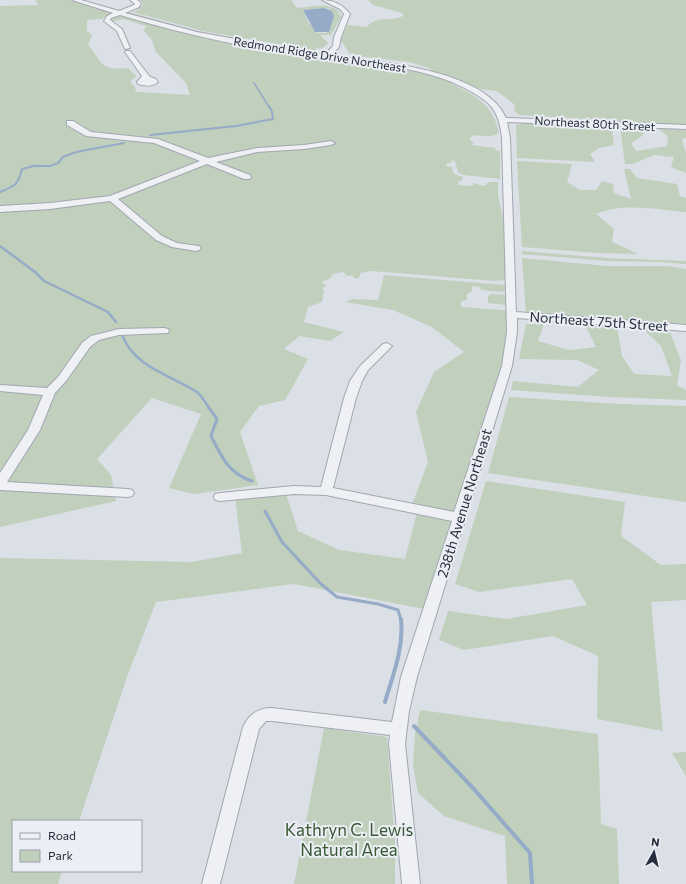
<svg xmlns="http://www.w3.org/2000/svg" width="686" height="884" font-family="Commissioner,sans-serif">
<style>
.green{fill:#c0d0bc;fill-rule:evenodd}
.water{fill:#95abc7}
.lines{fill:none;stroke-linecap:round;stroke-linejoin:round}
.stream-far4{stroke:#95abc7;stroke-width:1.5}
.stream-far3{stroke:#95abc7;stroke-width:2}
.stream-far2{stroke:#95abc7;stroke-width:2.5}
.stream-far1{stroke:#95abc7;stroke-width:3}
.stream{stroke:#95abc7;stroke-width:4}
.minor-casing{stroke:#a1a6b0;stroke-width:2}
.minor{fill:#eef0f4;fill-rule:evenodd}
.labels{text-anchor:middle;dominant-baseline:central;stroke-width:4;stroke-linejoin:round;paint-order:stroke}
.far-street-label{font-size:12px;fill:#252c3c;stroke:#ebeef4}
.street-label{font-size:14px;fill:#252c3c;stroke:#ebeef4}
.near-park-label{font-size:17px;fill:#375832;stroke:#ebeef4}
</style>
<rect width="100%" height="100%" fill="#dbdfe6"/>
<path class="green" d="M 36,0 L 69,0 L 110,13 L 102,19 L 87,20 L 87,31 L 92,35 L 88,45 C 93,50 95,54 99,60 C 105,70 118,69 128,68 L 136,76 L 135,78 L 131,80 L 131,83 L 135,87 L 136,92 L 190,95 L 186,83 L 156,52 L 152,40 L 144,31 L 146,26 L 124,19 L 111,22 L 111,18 L 121,16 L 187,34 L 297,55 L 382,66 L 422,73 L 432,69 L 409,62 L 359,56 L 349,53 L 341,40 L 347,25 L 367,27 C 377,14 395,23 404,15 L 402,13 L 373,5 L 368,0 L 686,0 L 686,125 L 520,115 L 514,111 L 515,108 L 514,104 L 497,91 L 475,88 L 457,80 L 449,82 C 473,95 493,103 499,133 C 492,138 482,136 474,135 L 469,139 L 474,143 L 471,144 L 472,145 L 495,148 L 495,150 L 500,151 L 500,179 L 463,175 L 458,172 L 455,161 L 451,160 L 451,163 L 447,163 L 446,166 L 452,167 L 454,174 L 463,177 L 462,180 L 458,182 L 458,185 L 473,186 L 473,183 L 484,186 L 489,182 L 498,182 L 498,195 L 510,254 L 511,280 L 494,281 L 371,271 L 361,273 L 358,279 L 354,278 L 352,275 L 348,276 L 343,272 L 332,274 L 331,278 L 321,282 L 326,285 L 322,289 L 324,291 L 322,302 L 308,307 L 304,322 L 344,332 L 330,341 L 299,336 L 284,349 L 308,359 L 285,400 L 259,406 L 240,432 L 258,485 L 194,494 L 169,488 L 201,414 L 152,398 L 97,459 L 111,475 L 116,501 L 0,527 L 0,6 L 38,5 Z
M 140,0 L 292,0 L 293,3 L 297,8 C 309,7 338,0 341,17 L 331,35 L 320,35 L 328,43 L 322,49 L 312,47 L 317,49 L 315,51 L 203,31 L 133,12 L 139,10 L 137,9 L 143,5 L 143,3 ZM 324,8 L 330,9 L 326,33 L 318,33 L 308,22 L 303,10 Z
M 128,13 L 133,13 L 197,31 L 316,53 L 309,53 L 194,31 Z
M 534,122 L 612,127 L 614,145 L 599,148 L 590,154 L 595,162 L 517,158 L 516,125 L 523,123 Z
M 620,127 L 648,128 L 642,136 L 631,143 L 636,151 L 667,146 L 668,136 L 659,129 L 686,130 L 686,138 L 682,139 L 686,153 L 686,173 L 671,167 L 674,157 L 654,155 L 633,164 L 625,164 Z
M 517,161 L 572,164 L 567,182 L 580,190 L 596,190 L 602,181 L 613,184 L 614,193 L 631,199 L 624,169 L 630,169 L 637,178 L 677,184 L 680,196 L 686,198 L 686,212 C 657,210 623,202 596,214 L 614,229 L 612,242 L 638,254 L 597,253 L 522,247 Z
M 522,251 L 606,258 L 686,261 L 686,264 L 658,262 L 607,261 L 522,254 Z
M 522,258 L 608,266 L 667,266 L 686,269 L 686,324 L 526,313 Z
M 384,275 L 505,285 L 505,291 L 502,292 L 481,290 L 480,287 L 472,286 L 472,291 L 467,294 L 467,300 L 461,301 L 461,307 L 512,311 L 512,332 L 430,610 L 294,584 L 156,602 L 128,674 L 79,821 L 13,821 L 13,871 L 62,871 L 58,884 L 0,884 L 0,558 L 191,562 L 242,553 L 235,496 L 285,491 L 298,531 L 339,550 L 405,559 L 418,509 L 411,507 L 428,462 L 416,412 L 434,372 L 464,352 L 432,327 L 393,310 L 346,302 L 352,299 L 378,300 Z
M 492,294 L 505,295 L 507,305 L 488,303 L 488,296 Z
M 584,323 L 617,326 L 622,356 L 634,374 L 672,376 L 661,346 L 641,327 L 669,330 L 681,360 L 677,385 L 686,390 L 686,400 L 609,397 L 511,390 L 513,381 L 578,387 L 599,370 L 577,360 L 519,359 L 526,324 L 544,324 L 538,341 L 569,350 L 596,347 Z
M 509,397 L 621,404 L 686,406 L 686,502 L 488,473 Z
M 486,481 L 625,502 L 621,536 L 661,565 L 686,564 L 686,600 L 651,602 L 663,731 L 597,719 L 598,656 L 553,636 L 464,650 L 439,640 L 448,611 L 506,619 L 587,605 L 572,579 L 479,592 L 455,584 Z
M 420,710 L 598,734 L 601,824 L 617,829 L 619,884 L 507,884 L 505,836 L 444,816 L 418,793 L 413,765 L 415,734 Z
M 324,728 L 387,737 L 395,843 L 395,884 L 294,884 Z
M 686,752 L 686,776 L 672,753 Z"/>
<path class="water" d="M 324,8 L 332,11 L 334,16 L 329,32 L 315,32 L 303,10 Z"/>
<g class="lines">
<path class="stream-far4" d="M 254,83 L 269,107"/>
<path class="stream-far3" d="M 150,135 L 236,126 L 273,119 L 272,112 L 269,106
M 0,192 C 15,186 18,185 22,169 L 34,166 L 50,166 L 58,163 L 63,157 L 76,152 L 124,143"/>
<path class="stream-far2" d="M 0,246 L 35,272 L 44,281 L 108,312 L 116,322
M 122,335 C 135,368 171,375 197,392 C 202,396 206,404 210,409"/>
<path class="stream-far1" d="M 209,408 L 217,419 L 211,436 C 221,456 229,474 252,481
M 265,511 L 282,542 L 321,584 L 337,597 L 378,604 L 398,610 L 401,620"/>
<path class="stream" d="M 385,702 C 393,675 404,648 401,619
M 414,726 L 473,788 L 530,853 L 532,884"/>
<g class="minor-casing">
<path id="minor" d="M 72,0 L 81,0 L 119,11 L 134,5 L 135,4 L 130,0 L 137,0 L 141,3 L 139,7 L 125,13 L 197,32 L 324,55 L 333,46 L 334,37 L 344,14 L 340,9 L 322,0 C 334,0 343,5 350,14 L 341,37 L 339,47 L 330,56 C 377,61 485,69 506,118 L 686,125 L 686,129 L 507,122 L 510,138 L 516,312 L 686,325 L 686,331 L 517,318 L 517,332 L 512,366 L 417,677 L 409,711 L 405,744 L 420,884 L 402,884 L 389,744 L 390,735 L 272,721 L 266,721 L 259,729 L 220,884 L 202,884 L 243,727 C 249,714 258,708 272,708 L 392,722 L 401,677 L 452,521 L 326,495 L 294,494 L 220,501 L 215,500 L 214,497 L 215,494 L 220,493 L 294,486 L 321,487 L 344,398 L 350,381 L 360,366 L 383,344 L 387,343 L 392,346 L 368,370 L 362,381 L 356,398 L 333,488 L 454,512 L 502,366 L 507,332 L 502,138 C 500,122 497,109 483,99 C 431,62 360,65 299,55 C 238,46 179,33 120,15 L 111,18 L 110,20 L 122,29 L 130,48 L 125,49 L 117,31 L 104,21 L 107,16 L 113,13 Z
M 126,51 L 130,51 L 150,77 L 156,79 L 158,82 C 152,87 145,86 138,84 L 137,82 L 142,76 L 125,52 Z
M 67,121 L 73,121 L 91,132 L 158,139 L 208,158 L 257,148 L 304,145 L 331,141 L 335,143 L 331,145 L 304,149 L 257,152 L 216,162 L 250,175 L 251,177 L 250,179 L 244,179 L 207,164 L 118,199 L 162,236 L 177,243 L 199,246 L 201,248 L 199,250 L 196,251 L 172,247 L 156,240 L 110,201 L 50,209 L 0,212 L 0,206 L 50,203 L 110,196 L 200,161 L 154,143 L 86,136 L 67,125 Z
M 164,328 L 168,329 L 169,331 L 168,333 L 119,335 L 99,340 L 90,347 L 66,381 L 55,393 L 40,430 L 7,482 L 128,489 L 132,490 L 134,493 L 132,496 L 128,497 L 0,490 L 0,473 L 28,430 L 43,395 L 0,391 L 0,385 L 47,388 L 58,377 L 82,343 L 91,336 L 119,329 Z"/>
</g>
<use href="#minor" class="minor"/>
</g>
<g class="labels">
<g class="far-street-label">
<text transform="translate(320 54) rotate(9)">Redmond Ridge Drive Northeast</text>
<text transform="translate(595 123) rotate(3)">Northeast 80th Street</text>
</g>
<g class="street-label">
<text transform="translate(599 321) rotate(4)">Northeast 75th Street</text>
<text transform="translate(464 503) rotate(-73)">238th Avenue Northeast</text>
</g>
<g class="near-park-label">
<text x="349" y="829">Kathryn C. Lewis<tspan x="349" dy="20">Natural Area</tspan></text>
</g>
</g>
<rect x="12" y="820" width="130" height="52" fill="#ebeef4" stroke="#9ca0aa"/>
<rect x="20" y="833" width="20" height="6" fill="#eef0f4" stroke="#9ca0aa"/>
<text x="48" y="840" font-size="12" fill="#252c3c">Road</text>
<rect x="20" y="850" width="20" height="12" fill="#c0d0bc" stroke="#9ca0aa"/>
<text x="48" y="860" font-size="12" fill="#252c3c">Park</text>
<g transform="translate(654 852) rotate(8)" stroke="#ebeef4" stroke-width="3" paint-order="stroke">
<path d="M0-3L7 15L0 10L-7 15Z" fill="#252c3c"/>
<text y="-6" font-size="11" font-weight="bold" text-anchor="middle" fill="#252c3c">N</text>
</g>
</svg>
